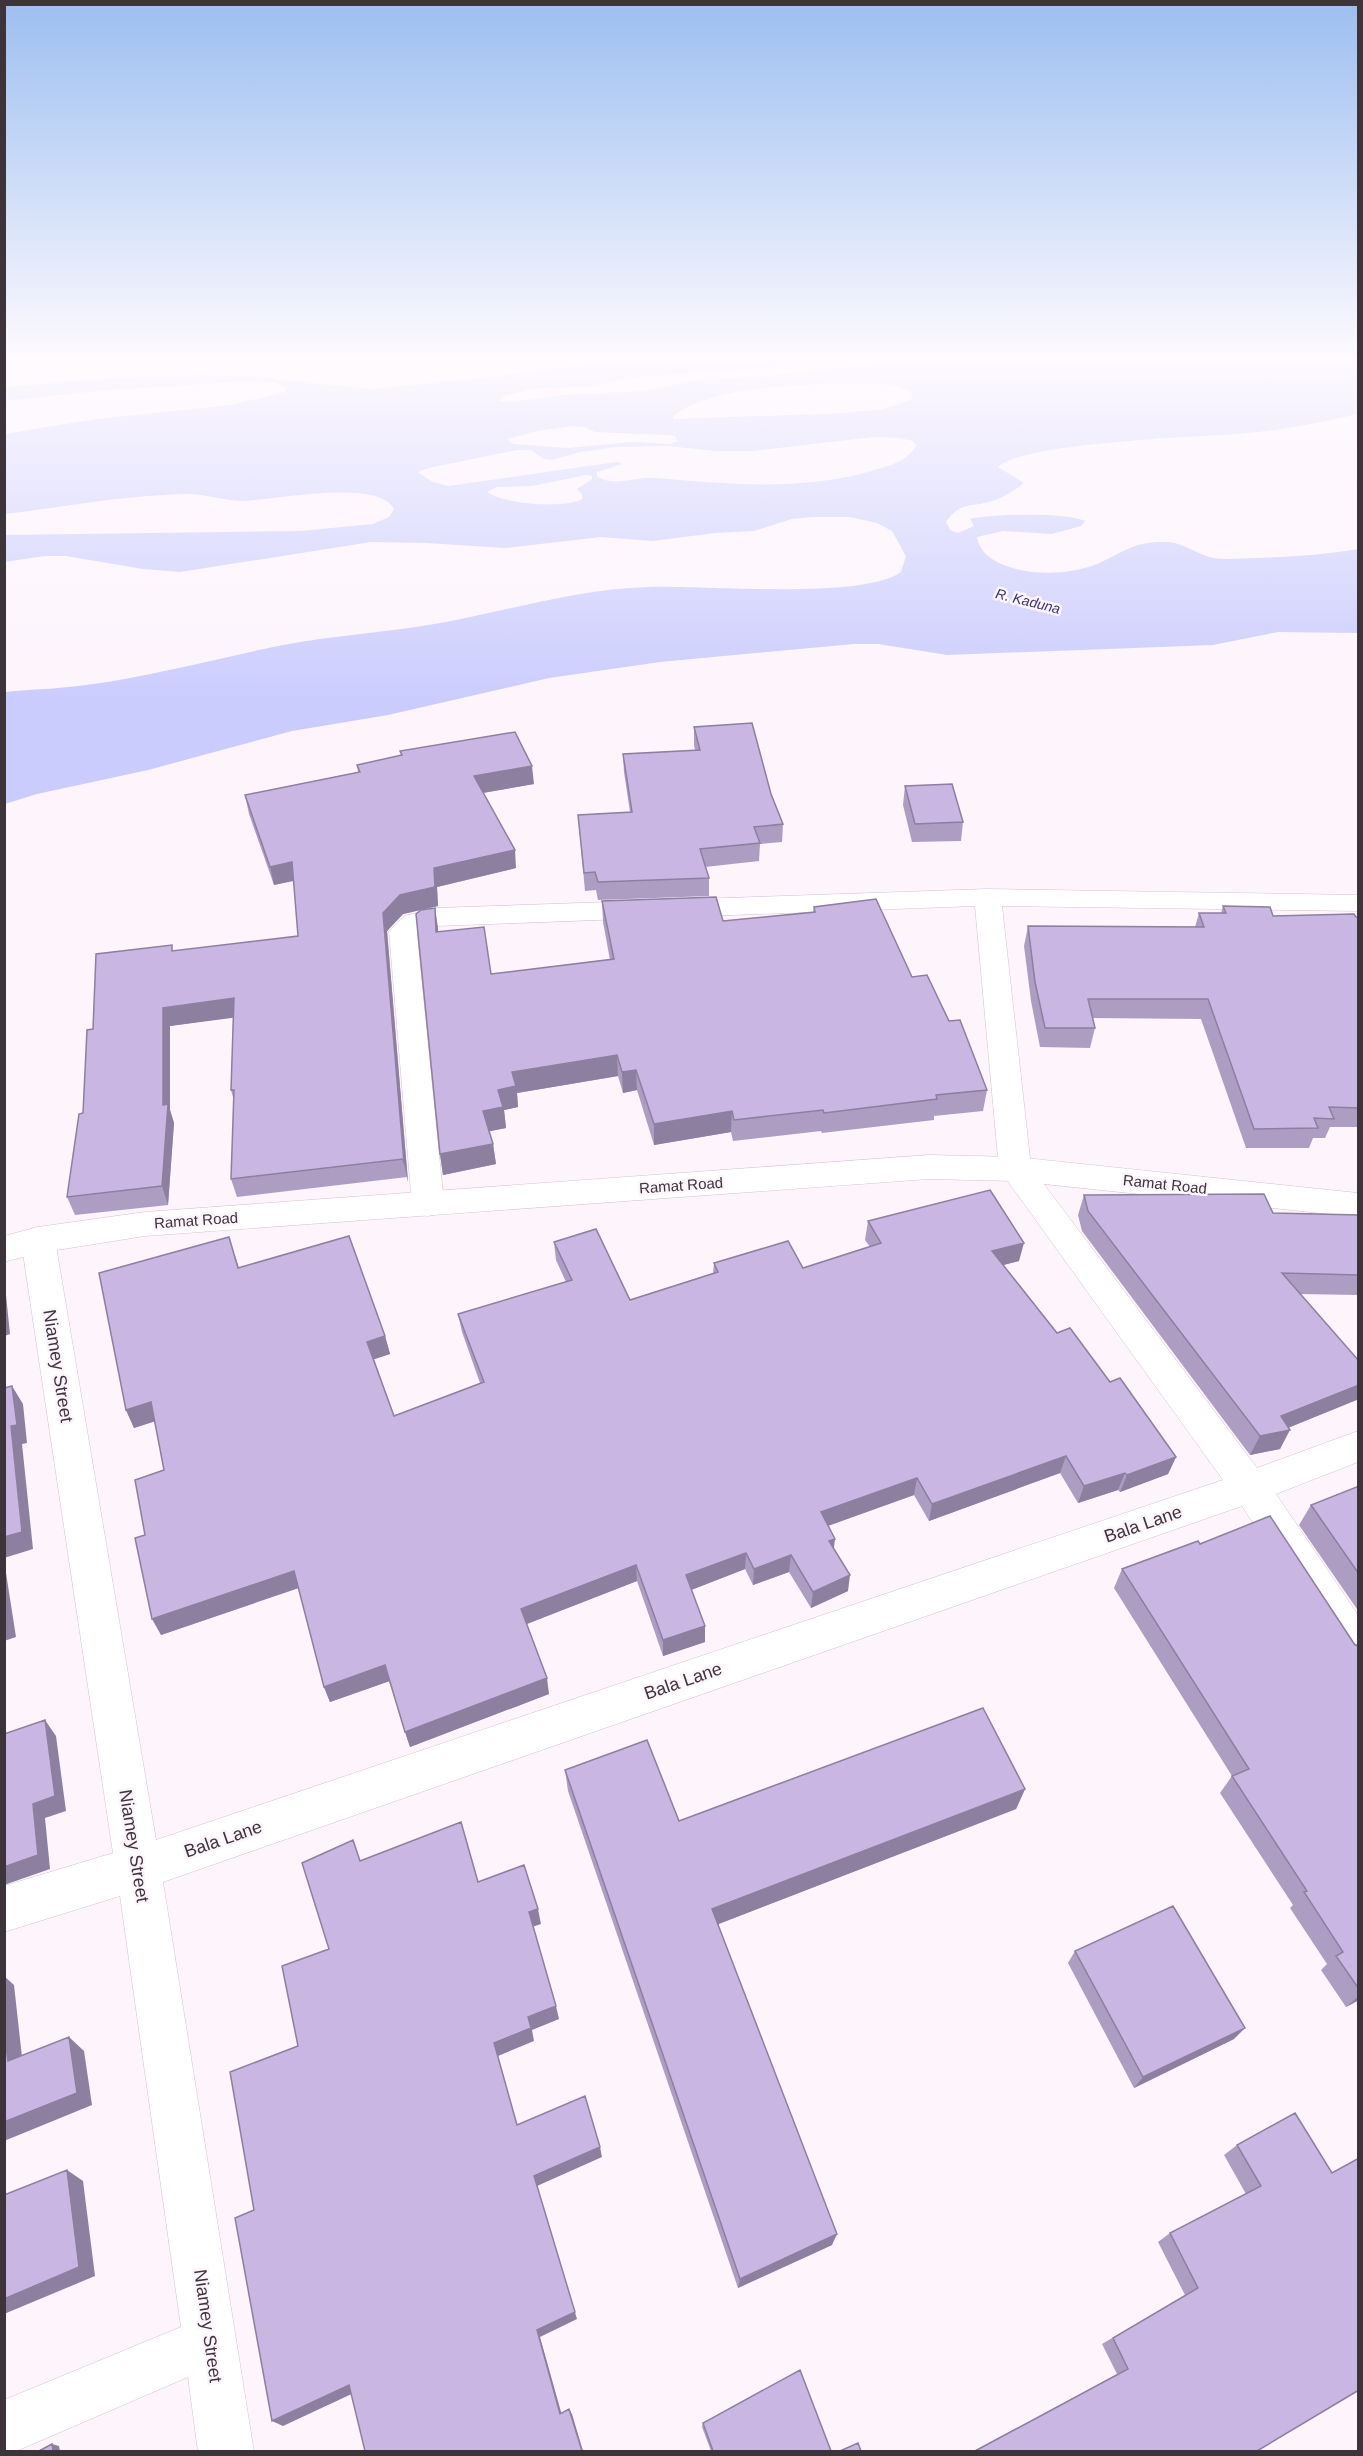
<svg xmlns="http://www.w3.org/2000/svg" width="1363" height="2456" font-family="Helvetica,sans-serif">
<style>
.water{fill:#caccfd;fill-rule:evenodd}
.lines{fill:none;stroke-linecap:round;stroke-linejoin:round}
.minor-casing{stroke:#d6c0d4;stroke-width:1}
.tertiary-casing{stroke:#d6c0d4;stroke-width:1}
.minor{fill:#fff;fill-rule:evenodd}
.tertiary{fill:#fff;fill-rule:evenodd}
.wall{fill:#ae9dc3}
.shaded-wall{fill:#8d7f9f}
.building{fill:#cab6e3;stroke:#8d7f9f;stroke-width:1.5}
.labels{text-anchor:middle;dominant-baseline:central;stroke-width:5;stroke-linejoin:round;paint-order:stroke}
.far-water-label{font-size:14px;font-style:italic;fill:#37346e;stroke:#fdf4fc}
.street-label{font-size:15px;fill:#3c333b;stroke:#fdf4fc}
.near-street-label{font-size:18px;fill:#3c333b;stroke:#fdf4fc}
</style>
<rect width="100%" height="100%" fill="#fdf4fc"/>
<path class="water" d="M 620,359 L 824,359 L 759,369 L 645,376 L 590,386 L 533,389 L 504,396 L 499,401 L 513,402 L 563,395 L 642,391 L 700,380 L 777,375 L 914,359 L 1358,359 L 1358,414 C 1319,423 1277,431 1236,434 C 1195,437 1021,443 998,467 L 1024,483 C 1014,491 1002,498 989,502 C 971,507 959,502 946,522 L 950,530 L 958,533 L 974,526 L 970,519 C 991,514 1067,512 1085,521 L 1081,526 L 1052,534 L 1003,531 L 977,537 C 979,551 991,560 1004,565 C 1031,576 1070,575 1097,564 C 1124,552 1134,541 1166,542 C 1183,542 1196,554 1213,558 C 1226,560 1241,558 1254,558 C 1289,557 1324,555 1358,549 L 1358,633 L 1278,632 L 1213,645 L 947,655 L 878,644 L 854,644 L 660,662 L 549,678 L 388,715 L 292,731 L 148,770 L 37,794 L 5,804 L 5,692 C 32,689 59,689 86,685 C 153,676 218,658 283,645 C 337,635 392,632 446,622 C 514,609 579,589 648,587 C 702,585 863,600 901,572 L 906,556 L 892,531 L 877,523 L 850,517 L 813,517 L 792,519 L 754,531 L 715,533 L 653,541 L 601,537 L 505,548 L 427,543 L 371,542 L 180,572 L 143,569 L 66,556 L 44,556 L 5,562 L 5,535 L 300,531 L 373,524 L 389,517 L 394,509 C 378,478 274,500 244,501 C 225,501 206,494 186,494 C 125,495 64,507 5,514 L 5,434 L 96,419 L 231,405 L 285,392 L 286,388 L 274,382 L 248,381 L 99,391 L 5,401 L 5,387 L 110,378 L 201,375 L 256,377 L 371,389 L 482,378 ZM 874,383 L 900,387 L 912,392 L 911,400 L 883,409 L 846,413 L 673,419 L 673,416 C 721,381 817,385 874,383 ZM 573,426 L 585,427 L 595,432 L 669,435 L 675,436 L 678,441 L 670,444 L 633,442 L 567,448 L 513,444 L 507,439 L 537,431 ZM 873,437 L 900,438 L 913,441 L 916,446 C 908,460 892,465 878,469 C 805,492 729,484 655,478 C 636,476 614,488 597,476 L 597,472 L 623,464 L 616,462 L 448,486 L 433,482 L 419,473 L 419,471 L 433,467 L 517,450 L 530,450 L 544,459 L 551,460 L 581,452 L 616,447 L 667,446 L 716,451 L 754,451 ZM 586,475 L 592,476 L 592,479 L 577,489 L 582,494 L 582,499 C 564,509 504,504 487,492 L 497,487 L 532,486 Z"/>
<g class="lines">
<g class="minor-casing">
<path id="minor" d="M 988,889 L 1358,895 L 1358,911 L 1002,906 L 1031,1167 L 1257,1468 L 1358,1431 L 1358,1462 L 1276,1494 L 1358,1615 L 1358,1668 L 1344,1662 L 1242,1506 L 163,1882 L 254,2452 L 198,2452 L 188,2377 L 14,2452 L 4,2452 L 4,2400 L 181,2327 L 120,1896 L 4,1932 L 4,1886 L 113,1853 L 21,1240 L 26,1231 L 38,1227 L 50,1231 L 55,1240 L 156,1840 L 1223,1480 L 999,1169 L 975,906 L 437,926 L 423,929 L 417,934 L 444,1204 L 440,1213 L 428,1216 L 416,1213 L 412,1204 L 389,931 L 404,916 L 437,908 Z"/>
</g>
<g class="tertiary-casing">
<path id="tertiary" d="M 929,1155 L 1015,1157 L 1358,1193 L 1358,1217 L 1015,1181 L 929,1179 L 145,1236 L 38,1253 L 4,1262 L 4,1236 L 38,1227 L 145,1212 Z"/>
</g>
<use href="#minor" class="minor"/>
<use href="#tertiary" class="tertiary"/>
</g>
<path class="wall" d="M 694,727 L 771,794 L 783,824 L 782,842 L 760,844 L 759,861 L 705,867 L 709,878 L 709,896 L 598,900 L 596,890 L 585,891 L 578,815 L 630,812 L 624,772 L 623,754 L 695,750 L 694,745 Z
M 400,751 L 534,784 L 483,793 L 516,868 L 437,887 L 438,906 L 403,914 L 387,931 L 408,1182 L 407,1177 L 237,1197 L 231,1179 L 234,1101 L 231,1090 L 233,1017 L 170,1026 L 170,1110 L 174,1123 L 168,1205 L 75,1215 L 67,1197 L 83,1113 L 93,1029 L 174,951 L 298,936 L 294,881 L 274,885 L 249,814 L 245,795 L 358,772 L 357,765 L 401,755 Z
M 905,786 L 963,822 L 961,841 L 912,842 L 903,805 Z
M 602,901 L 723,921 L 813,912 L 814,907 L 912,977 L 949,1021 L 987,1090 L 983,1111 L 934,1116 L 934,1120 L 822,1133 L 821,1131 L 733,1141 L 731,1132 L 654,1145 L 637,1090 L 623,1093 L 618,1076 L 517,1093 L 518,1107 L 504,1110 L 506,1128 L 489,1131 L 493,1144 L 496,1164 L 443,1175 L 440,1154 L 435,908 L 438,931 L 491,974 L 610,960 L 603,922 Z
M 1223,906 L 1273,916 L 1359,917 L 1359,1127 L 1330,1127 L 1325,1138 L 1313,1138 L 1309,1148 L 1246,1148 L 1201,1019 L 1093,1018 L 1095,1028 L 1090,1048 L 1040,1047 L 1031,1001 L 1024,946 L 1028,926 L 1195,927 L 1199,913 L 1221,913 Z
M 1084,1195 L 1273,1213 L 1359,1215 L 1359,1295 L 1299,1294 L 1359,1361 L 1359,1399 L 1288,1428 L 1280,1449 L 1250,1455 L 1082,1231 L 1078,1215 Z
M 868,1221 L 1019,1261 L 1003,1265 L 1057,1333 L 1110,1382 L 1176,1457 L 1168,1474 L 1120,1492 L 1118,1490 L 1078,1503 L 1060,1473 L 929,1521 L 914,1495 L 828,1526 L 834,1548 L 848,1591 L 811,1608 L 789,1572 L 753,1585 L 745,1569 L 691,1590 L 705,1642 L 663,1656 L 637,1581 L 527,1624 L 549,1694 L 410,1747 L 389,1681 L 330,1702 L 324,1687 L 299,1588 L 161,1635 L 145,1535 L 164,1470 L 155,1421 L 134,1428 L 126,1410 L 235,1255 L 239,1268 L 385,1336 L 390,1354 L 374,1359 L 394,1416 L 480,1383 L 462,1332 L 458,1314 L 566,1282 L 556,1260 L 554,1242 L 630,1300 L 713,1273 L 714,1263 L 803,1268 L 870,1247 L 865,1240 Z
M 1359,1483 L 1359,1612 L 1299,1525 L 1311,1505 L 1356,1488 Z
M 1200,1544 L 1359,1646 L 1359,2000 L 1346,2007 L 1321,1970 L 1327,1964 L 1290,1908 L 1293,1905 L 1220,1793 L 1232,1776 L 1114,1588 L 1122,1569 Z
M 565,1770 L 679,1821 L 1025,1789 L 1016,1809 L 718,1924 L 832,2245 L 738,2288 L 568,1791 Z
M 1075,1951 L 1234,2039 L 1134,2088 L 1068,1963 Z
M 1237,2145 L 1332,2173 L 1257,2451 L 974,2451 L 1117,2374 L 1102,2344 L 1185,2295 L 1158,2242 L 1170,2233 L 1246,2194 L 1224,2155 Z
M 703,2423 L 831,2451 L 711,2451 L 702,2427 Z"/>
<path class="shaded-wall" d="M 532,766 L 534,784 L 476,794 L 474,776 Z
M 515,850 L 516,868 L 437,887 L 438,906 L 403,914 L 387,931 L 408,1182 L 404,1163 L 383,913 L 400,895 L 434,868 Z
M 292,862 L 296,880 L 274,885 L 270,867 Z
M 435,908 L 438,928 L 439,952 L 436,932 Z
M 234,998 L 239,1017 L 170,1026 L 170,1110 L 174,1123 L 168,1205 L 162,1186 L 163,1105 L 163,1008 Z
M 617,1055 L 618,1076 L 517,1093 L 518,1107 L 504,1110 L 506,1128 L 486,1132 L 483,1111 L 498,1090 L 512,1072 Z
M 636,1070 L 637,1090 L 623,1093 L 622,1072 Z
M 732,1111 L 731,1132 L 654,1145 L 654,1124 Z
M 493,1144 L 496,1164 L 443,1175 L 440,1154 Z
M 1024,1243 L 1019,1261 L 988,1269 L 992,1251 Z
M 4,1292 L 6,1295 L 10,1334 L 4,1336 Z
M 385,1336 L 390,1354 L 372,1360 L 367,1342 Z
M 1359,1385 L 1359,1399 L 1275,1433 L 1290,1430 L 1280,1449 L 1250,1455 L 1260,1436 L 1281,1416 Z
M 12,1386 L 23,1404 L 27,1443 L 22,1444 L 33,1549 L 4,1558 L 4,1537 L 11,1426 Z
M 151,1402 L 159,1420 L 134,1428 L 126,1410 Z
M 1066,1456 L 1060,1473 L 929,1521 L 932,1504 Z
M 1176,1457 L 1168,1474 L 1120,1492 L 1127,1475 Z
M 1125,1473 L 1118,1490 L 1078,1503 L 1084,1486 Z
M 917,1478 L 914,1495 L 819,1529 L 821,1512 Z
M 835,1539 L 833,1555 L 829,1541 Z
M 746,1553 L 745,1569 L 686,1592 L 686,1575 Z
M 791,1555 L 789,1572 L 753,1585 L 754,1569 Z
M 4,1560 L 16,1637 L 4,1641 Z
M 636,1565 L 637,1581 L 524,1625 L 521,1609 Z
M 294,1571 L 301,1587 L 161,1635 L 152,1619 Z
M 850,1575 L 848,1591 L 811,1608 L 813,1592 Z
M 705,1626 L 705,1642 L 663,1656 L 663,1640 Z
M 385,1665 L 390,1681 L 330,1702 L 324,1687 Z
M 547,1678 L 549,1694 L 410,1747 L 405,1732 Z
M 45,1720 L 56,1736 L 66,1811 L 45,1818 L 50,1869 L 4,1885 L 4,1867 L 33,1804 Z
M 1025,1789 L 1016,1809 L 711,1927 L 712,1909 Z
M 538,1909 L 541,1924 L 532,1927 L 529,1912 Z
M 4,1976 L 14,1985 L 24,2075 L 8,2061 L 4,2033 Z
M 1359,1996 L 1359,2000 L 1346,2007 Z
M 556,2006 L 559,2019 L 532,2030 L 534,2041 L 498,2056 L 521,2136 L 494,2043 L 528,2017 Z
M 1245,2028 L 1234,2039 L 1134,2088 L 1143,2077 Z
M 69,2037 L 84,2051 L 92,2105 L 4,2141 L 4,2122 Z
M 600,2147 L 602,2157 L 537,2186 L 577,2319 L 540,2337 L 563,2419 L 560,2414 L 537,2330 L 534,2176 Z
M 67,2170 L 83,2181 L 95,2276 L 4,2314 L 4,2299 Z
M 837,2234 L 832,2245 L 738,2288 L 740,2279 Z
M 349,2385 L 358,2391 L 283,2426 L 272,2421 Z
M 569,2409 L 572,2414 L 583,2451 L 582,2451 Z
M 52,2444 L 59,2446 L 60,2451 L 53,2451 Z"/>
<path class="building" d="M 752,723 L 771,794 L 783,824 L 754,827 L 760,843 L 700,849 L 709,878 L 598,882 L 595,872 L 584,873 L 578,815 L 632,812 L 623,754 L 700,750 L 694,727 Z
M 515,732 L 532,766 L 474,776 L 515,850 L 434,868 L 435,887 L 400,895 L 383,913 L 404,1163 L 403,1159 L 231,1179 L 234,1090 L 231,1090 L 234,998 L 163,1008 L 163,1105 L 168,1104 L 162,1186 L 67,1197 L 79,1114 L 83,1113 L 87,1030 L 93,1029 L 96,954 L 172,945 L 172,951 L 298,936 L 292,862 L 270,867 L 245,795 L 360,772 L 357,765 L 402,755 L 400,751 Z
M 952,784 L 963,822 L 915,824 L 905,786 Z
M 716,897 L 723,921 L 815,912 L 814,907 L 876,899 L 912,977 L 927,975 L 949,1021 L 960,1020 L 987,1090 L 936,1095 L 937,1099 L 824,1113 L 823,1110 L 734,1120 L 732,1111 L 654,1124 L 636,1070 L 622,1072 L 617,1055 L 512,1072 L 516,1086 L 498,1090 L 503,1107 L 483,1111 L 493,1144 L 440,1154 L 416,914 L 421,910 L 435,908 L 436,932 L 484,927 L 491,974 L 614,959 L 602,901 Z
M 1223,906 L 1270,907 L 1273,916 L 1354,914 L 1356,917 L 1359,917 L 1359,1108 L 1329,1107 L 1334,1119 L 1314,1118 L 1318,1128 L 1254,1129 L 1208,999 L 1088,999 L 1095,1028 L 1045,1028 L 1035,982 L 1028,926 L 1204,927 L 1199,913 L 1226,913 Z
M 990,1190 L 1024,1243 L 992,1251 L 1057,1333 L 1070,1328 L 1110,1382 L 1120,1378 L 1176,1457 L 1127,1475 L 1125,1473 L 1084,1486 L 1066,1456 L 932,1504 L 917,1478 L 821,1512 L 835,1539 L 829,1541 L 850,1575 L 813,1592 L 791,1555 L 754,1569 L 746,1553 L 686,1575 L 705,1626 L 663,1640 L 636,1565 L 521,1609 L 547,1678 L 405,1732 L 385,1665 L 324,1687 L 294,1571 L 152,1619 L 135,1538 L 145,1535 L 135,1480 L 164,1470 L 151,1402 L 126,1410 L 99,1273 L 229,1237 L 238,1268 L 349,1236 L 385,1336 L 367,1342 L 394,1416 L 484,1382 L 458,1314 L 572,1280 L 554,1242 L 596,1229 L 630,1300 L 718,1272 L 714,1263 L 788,1241 L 803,1268 L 881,1243 L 868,1221 Z
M 1264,1194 L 1273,1213 L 1359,1215 L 1359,1275 L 1282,1273 L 1359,1361 L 1359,1385 L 1281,1416 L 1290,1430 L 1260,1436 L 1088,1211 L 1084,1195 Z
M 12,1386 L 17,1425 L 11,1426 L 22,1532 L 4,1537 L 4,1388 Z
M 1359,1486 L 1359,1574 L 1311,1505 Z
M 1270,1516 L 1355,1645 L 1359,1646 L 1359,1989 L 1336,1956 L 1343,1952 L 1304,1892 L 1307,1891 L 1232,1776 L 1249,1769 L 1122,1569 L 1198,1541 L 1200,1544 Z
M 983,1708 L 1025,1789 L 712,1909 L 837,2234 L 740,2279 L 565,1770 L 647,1740 L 679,1821 Z
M 45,1720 L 55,1796 L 33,1804 L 38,1855 L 4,1867 L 4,1734 Z
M 461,1822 L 478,1882 L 524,1865 L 538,1909 L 529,1912 L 556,2006 L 528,2017 L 531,2028 L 494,2043 L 517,2125 L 585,2096 L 600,2147 L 534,2176 L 575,2312 L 537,2330 L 560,2414 L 569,2409 L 582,2451 L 365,2451 L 349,2385 L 272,2421 L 235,2218 L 254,2210 L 230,2072 L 298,2046 L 282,1966 L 329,1949 L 302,1863 L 353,1840 L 360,1861 Z
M 1173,1906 L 1245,2028 L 1143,2077 L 1075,1951 Z
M 4,2033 L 8,2061 L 69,2037 L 77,2093 L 4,2122 Z
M 1295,2113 L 1332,2173 L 1359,2158 L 1359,2390 L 1257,2451 L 975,2451 L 1128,2369 L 1113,2338 L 1198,2288 L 1170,2233 L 1261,2186 L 1237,2145 Z
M 67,2170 L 79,2267 L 4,2299 L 4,2195 Z
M 800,2370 L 831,2451 L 713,2451 L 703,2423 Z
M 858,2443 L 861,2451 L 840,2451 Z
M 52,2444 L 53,2451 L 39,2451 Z"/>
<linearGradient id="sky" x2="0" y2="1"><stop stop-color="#9cbef0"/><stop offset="0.51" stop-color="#fefafe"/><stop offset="1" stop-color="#fefafe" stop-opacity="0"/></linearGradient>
<rect width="1363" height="702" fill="url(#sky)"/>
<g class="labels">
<g class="far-water-label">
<text transform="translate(1028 601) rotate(14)">R. Kaduna</text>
</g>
<g class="street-label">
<text transform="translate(1165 1184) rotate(6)">Ramat Road</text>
<text transform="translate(681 1185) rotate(-4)">Ramat Road</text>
<text transform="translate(196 1220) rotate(-4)">Ramat Road</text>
</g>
<g class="near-street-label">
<text transform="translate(58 1366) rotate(81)">Niamey Street</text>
<text transform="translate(1143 1524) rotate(-19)">Bala Lane</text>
<text transform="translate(683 1681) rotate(-19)">Bala Lane</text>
<text transform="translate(223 1839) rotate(-19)">Bala Lane</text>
<text transform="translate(134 1846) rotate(81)">Niamey Street</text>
<text transform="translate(208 2326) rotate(82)">Niamey Street</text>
</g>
</g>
<rect width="1363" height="2456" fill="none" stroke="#3c333b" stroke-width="12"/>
</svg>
